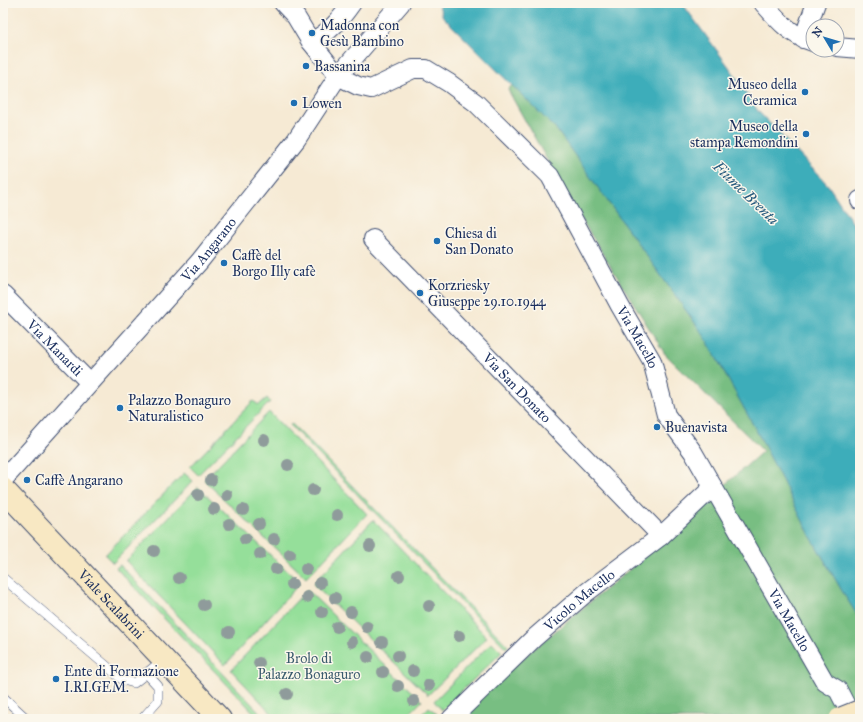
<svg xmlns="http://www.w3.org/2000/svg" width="863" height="722" font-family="'IM FELL Great Primer',serif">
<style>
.green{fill:#95df9a;stroke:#58877c}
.forest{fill:#78be82;stroke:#4a7670}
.water{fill:#3eadba;stroke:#2c6e8c}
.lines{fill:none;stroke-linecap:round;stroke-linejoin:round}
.lane-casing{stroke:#3c4b70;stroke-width:10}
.street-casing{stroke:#3c4b70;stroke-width:20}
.secondary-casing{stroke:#3c4b70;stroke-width:24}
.lane{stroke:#fff;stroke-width:9}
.street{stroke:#fff;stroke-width:18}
.secondary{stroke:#f8e8c3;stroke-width:22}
.secondary-bridge-casing{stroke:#3c4b70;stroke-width:24;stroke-linecap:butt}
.secondary-bridge{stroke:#f8e8c3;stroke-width:22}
.tree{fill:#8f9b9b}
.poi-dot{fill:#1f6fb2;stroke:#fbf7ec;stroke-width:1.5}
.labels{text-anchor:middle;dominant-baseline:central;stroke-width:3;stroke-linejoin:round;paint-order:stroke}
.poi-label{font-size:14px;fill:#1b2f5e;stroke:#fbf7ec;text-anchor:start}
.street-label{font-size:14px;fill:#1b2f5e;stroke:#fbf7ec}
.park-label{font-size:14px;fill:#3a5b6d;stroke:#fbf7ec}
.water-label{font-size:15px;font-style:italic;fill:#275b7e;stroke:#fbf7ec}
</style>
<rect width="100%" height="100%" fill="#fbf7ec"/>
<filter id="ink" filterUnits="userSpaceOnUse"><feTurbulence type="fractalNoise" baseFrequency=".025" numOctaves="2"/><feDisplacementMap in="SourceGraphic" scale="8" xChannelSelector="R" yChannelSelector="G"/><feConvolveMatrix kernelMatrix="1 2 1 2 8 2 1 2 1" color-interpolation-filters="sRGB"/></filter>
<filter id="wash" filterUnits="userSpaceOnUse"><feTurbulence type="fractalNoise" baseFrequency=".012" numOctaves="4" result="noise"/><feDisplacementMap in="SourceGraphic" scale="16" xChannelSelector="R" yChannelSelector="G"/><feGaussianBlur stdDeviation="0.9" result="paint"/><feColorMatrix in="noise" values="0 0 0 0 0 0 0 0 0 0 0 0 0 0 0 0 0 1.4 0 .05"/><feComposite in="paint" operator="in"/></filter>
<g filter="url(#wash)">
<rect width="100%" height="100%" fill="#f6ead4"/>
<path class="green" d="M 267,398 L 270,402 L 198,475 L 190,467 L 253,401 L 259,405 Z
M 269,412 L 367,514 L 306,578 L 204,480 Z
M 292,424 L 508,646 L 506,648 L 290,425 Z
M 184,473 L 193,481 L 113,563 L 105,555 Z
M 198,487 L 300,583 L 225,665 L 126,561 Z
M 373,520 L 487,637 L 428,695 L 313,584 Z
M 120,565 L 266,719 L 260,719 L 116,568 Z
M 307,590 L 422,701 L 404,719 L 277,719 L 231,670 Z
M 492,642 L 502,652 L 442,710 L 434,701 Z
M 429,707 L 437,714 L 432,719 L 417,719 Z"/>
<path class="forest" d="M 512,85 L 556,129 L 705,337 L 762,441 L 811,537 L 845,596 L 860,619 L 860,719 L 459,719 L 512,667 L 636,564 L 763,451 L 665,354 L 570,201 L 508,90 Z"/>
<path class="water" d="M 438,3 L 682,3 L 732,71 L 758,111 L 828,185 L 860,234 L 860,619 L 845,596 L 811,537 L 762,441 L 705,337 L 556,129 L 443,17 Z"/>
</g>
<g filter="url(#ink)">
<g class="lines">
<g class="lane-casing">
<path id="lane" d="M 3,578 L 123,680 L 134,683 L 163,660
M 3,697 L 27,719
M 142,719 L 158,701 L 158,686 L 146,673"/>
</g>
<g class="street-casing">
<g id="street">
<path id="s1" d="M 283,3 L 296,17 L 311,42 L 338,76 L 358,86 L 371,89 L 413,69 L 426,69 L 449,83 L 476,103 L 550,176 L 620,306 L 652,361 L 666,415 L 693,452 L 825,682 L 838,690 L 853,719"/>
<path d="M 763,3 C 777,19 791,36 813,42"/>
<path d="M 803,39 L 816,3"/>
<path d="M 311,42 C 330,32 340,20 352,3"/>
<path d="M 837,47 L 860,49"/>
<path d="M 860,200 L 860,201"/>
<path id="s2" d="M 373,239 L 661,536"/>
<path id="s3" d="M 3,295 L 89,382"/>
<path id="s4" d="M 3,480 L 199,262 L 296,140 L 338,76 L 401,3"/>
<path id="s5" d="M 451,719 L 533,639 L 587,592 L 661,536 L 713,487"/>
</g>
</g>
<g class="secondary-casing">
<g id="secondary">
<path id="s6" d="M 3,489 L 220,719"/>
</g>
</g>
<use href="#lane" class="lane"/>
<use href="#street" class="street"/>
<use href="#secondary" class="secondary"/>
<g class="secondary-bridge-casing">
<path id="secondary-bridge" d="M 840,719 L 860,711"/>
</g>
<use href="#secondary-bridge" class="secondary-bridge"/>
</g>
<g class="tree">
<circle cx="264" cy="440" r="6"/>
<circle cx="288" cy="465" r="6"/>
<circle cx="211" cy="480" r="6"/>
<circle cx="313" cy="490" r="6"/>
<circle cx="198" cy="495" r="6"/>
<circle cx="227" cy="495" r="6"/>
<circle cx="214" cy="509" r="6"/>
<circle cx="243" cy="510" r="6"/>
<circle cx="337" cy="515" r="6"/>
<circle cx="229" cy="524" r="6"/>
<circle cx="259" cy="524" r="6"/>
<circle cx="245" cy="539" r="6"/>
<circle cx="274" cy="539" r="6"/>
<circle cx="370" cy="546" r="6"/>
<circle cx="154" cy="551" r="6"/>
<circle cx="260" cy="554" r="6"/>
<circle cx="290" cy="554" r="6"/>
<circle cx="276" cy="569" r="6"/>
<circle cx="306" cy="569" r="6"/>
<circle cx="399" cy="576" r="6"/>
<circle cx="179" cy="578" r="6"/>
<circle cx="320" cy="583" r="6"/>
<circle cx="292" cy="584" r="6"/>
<circle cx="307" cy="597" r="6"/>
<circle cx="335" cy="598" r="6"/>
<circle cx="204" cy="605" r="6"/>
<circle cx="429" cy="606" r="6"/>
<circle cx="322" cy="612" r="6"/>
<circle cx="351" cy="612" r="6"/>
<circle cx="337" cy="627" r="6"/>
<circle cx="367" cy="627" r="6"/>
<circle cx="229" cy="632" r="6"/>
<circle cx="459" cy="636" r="6"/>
<circle cx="352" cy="642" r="6"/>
<circle cx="382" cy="642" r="6"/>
<circle cx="398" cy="656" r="6"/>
<circle cx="368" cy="657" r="6"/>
<circle cx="259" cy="663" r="6"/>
<circle cx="413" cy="671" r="6"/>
<circle cx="383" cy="672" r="6"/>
<circle cx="429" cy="685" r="6"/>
<circle cx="398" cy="686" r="6"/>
<circle cx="287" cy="694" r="6"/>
<circle cx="414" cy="701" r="6"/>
</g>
</g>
<g class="poi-dot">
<circle cx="312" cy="33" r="4"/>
<circle cx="306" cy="66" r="4"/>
<circle cx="805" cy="92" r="4"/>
<circle cx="294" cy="103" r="4"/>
<circle cx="806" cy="134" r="4"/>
<circle cx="437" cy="241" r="4"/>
<circle cx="224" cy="263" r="4"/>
<circle cx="420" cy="293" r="4"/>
<circle cx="120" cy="408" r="4"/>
<circle cx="657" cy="427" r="4"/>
<circle cx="27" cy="480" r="4"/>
<circle cx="56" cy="679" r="4"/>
</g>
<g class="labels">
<g class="poi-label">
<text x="320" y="25">Madonna con<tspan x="320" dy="16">Gesù Bambino</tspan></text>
<text x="314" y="66">Bassanina</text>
<text x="797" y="84" text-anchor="end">Museo della<tspan x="797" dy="16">Ceramica</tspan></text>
<text x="302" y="103">Lowen</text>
<text x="798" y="126" text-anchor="end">Museo della<tspan x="798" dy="16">stampa Remondini</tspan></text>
<text x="445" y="233">Chiesa di<tspan x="445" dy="16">San Donato</tspan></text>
<text x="232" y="255">Caffè del<tspan x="232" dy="16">Borgo Illy cafè</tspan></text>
<text x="428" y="285">Korzriesky<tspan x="428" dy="16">Giuseppe 29.10.1944</tspan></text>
<text x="128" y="400">Palazzo Bonaguro<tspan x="128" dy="16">Naturalistico</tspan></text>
<text x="665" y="427">Buenavista</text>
<text x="35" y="480">Caffè Angarano</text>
<text x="64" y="671">Ente di Formazione<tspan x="64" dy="16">I.RI.GEM.</tspan></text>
</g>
<g class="street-label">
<text stroke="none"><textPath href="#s4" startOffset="309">Via Angarano</textPath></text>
<text stroke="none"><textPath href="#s1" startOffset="535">Via Macello</textPath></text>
<text stroke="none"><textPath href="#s3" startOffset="74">Via Manardi</textPath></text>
<text stroke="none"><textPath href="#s2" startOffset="207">Via San Donato</textPath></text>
<text stroke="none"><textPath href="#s5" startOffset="175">Vicolo Macello</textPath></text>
<text stroke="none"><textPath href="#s6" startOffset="158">Viale Scalabrini</textPath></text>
<text stroke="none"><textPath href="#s1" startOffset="858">Via Macello</textPath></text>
</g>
<g class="park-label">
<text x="309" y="658">Brolo di<tspan x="309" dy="16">Palazzo Bonaguro</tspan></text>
</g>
<g class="water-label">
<text transform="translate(746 193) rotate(44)">Fiume Brenta</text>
</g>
</g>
<rect width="863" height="722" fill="none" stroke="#fbf7ec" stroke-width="16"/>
<g transform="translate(825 38) rotate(308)"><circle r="19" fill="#fbf7ec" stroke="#a1a7b3"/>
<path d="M0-3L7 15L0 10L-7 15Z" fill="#1f6fb2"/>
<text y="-6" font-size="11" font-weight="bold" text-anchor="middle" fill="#1b2f5e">N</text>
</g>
</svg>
